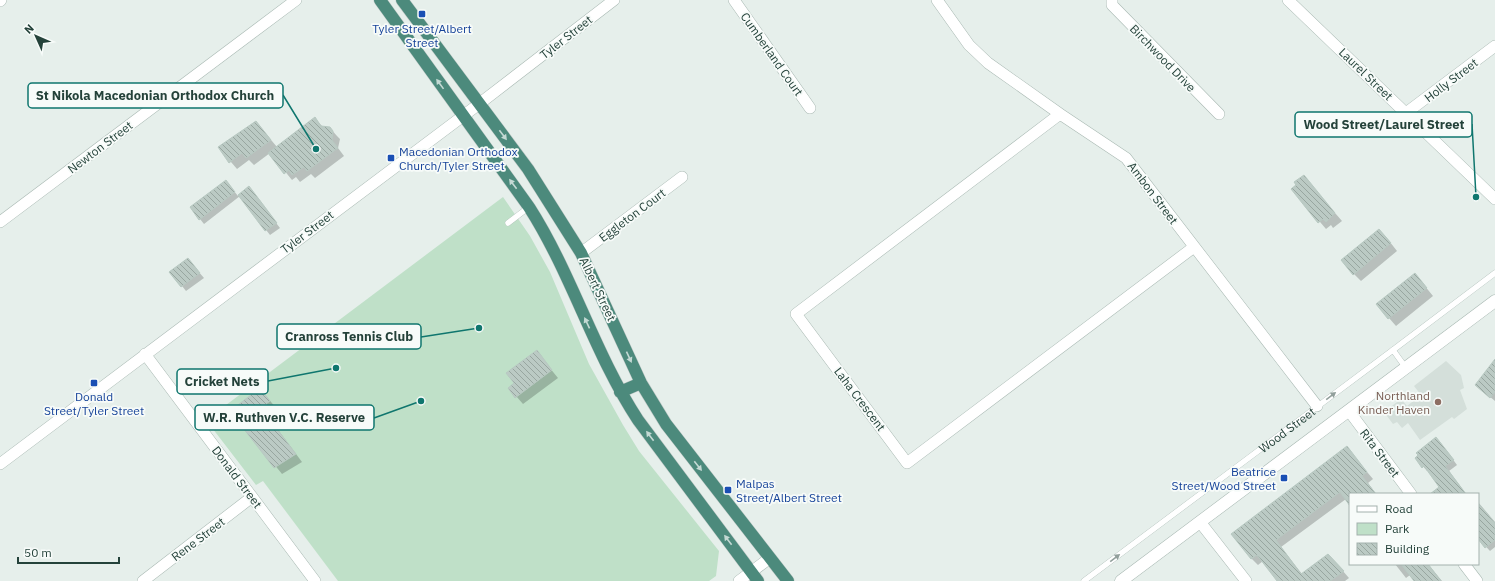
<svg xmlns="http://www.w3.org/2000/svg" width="1495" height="581" font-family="'IBM Plex Sans',sans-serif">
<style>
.built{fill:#d4dfda}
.green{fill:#bfe0c8}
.shadow{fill:#0003}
.building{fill:url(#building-back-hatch);stroke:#b8c9c2}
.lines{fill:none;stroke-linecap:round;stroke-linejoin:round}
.service-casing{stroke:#a8b8b2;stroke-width:6}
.minor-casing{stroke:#a8b8b2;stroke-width:12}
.tertiary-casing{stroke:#a8b8b2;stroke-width:13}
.trunk-casing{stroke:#c2cac8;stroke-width:13}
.service{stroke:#fff;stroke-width:5.5}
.minor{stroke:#fff;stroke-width:11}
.tertiary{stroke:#fff;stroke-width:12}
.trunk{stroke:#4c8a7c;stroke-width:12}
.oneway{fill:#c4d9d4}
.oneway2{fill:#92a09c}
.transit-dot{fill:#1a4fb4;stroke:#f7fbf9;stroke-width:1.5}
.education-dot{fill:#8d6e63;stroke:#f7fbf9;stroke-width:1.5}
.labels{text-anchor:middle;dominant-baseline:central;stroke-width:3.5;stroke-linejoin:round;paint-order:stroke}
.transit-label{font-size:12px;fill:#164399;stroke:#f7fbf9}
.street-label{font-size:12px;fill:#24423a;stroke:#f7fbf9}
.education-label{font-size:12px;fill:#785e54;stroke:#f7fbf9;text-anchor:end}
.leader{fill:none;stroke:#0f766e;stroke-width:1.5}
.callout-dot{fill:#0f766e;stroke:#f7fbf9;stroke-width:1.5}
.callout{fill:#f7fbf9;stroke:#0f766e;stroke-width:1.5}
.callout-label{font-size:13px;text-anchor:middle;font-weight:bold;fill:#24423a}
</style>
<defs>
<pattern id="building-back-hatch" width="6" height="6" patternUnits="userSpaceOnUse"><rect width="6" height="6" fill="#bbcac4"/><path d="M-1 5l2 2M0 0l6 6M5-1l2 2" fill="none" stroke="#98a6a0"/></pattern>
</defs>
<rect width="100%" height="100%" fill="#e6efeb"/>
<path class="built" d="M 1446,361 L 1461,375 L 1464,388 L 1460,390 L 1467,409 L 1454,419 L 1452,417 L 1420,440 L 1408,423 L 1402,428 L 1397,422 L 1393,424 L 1384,412 L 1401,399 L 1407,406 L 1421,395 L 1414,386 Z"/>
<path class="green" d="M 503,197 L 530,236 L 550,272 L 589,364 L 623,425 L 639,451 L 719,551 L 716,576 L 709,581 L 338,581 L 263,481 L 256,485 L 206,420 Z"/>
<path class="shadow" d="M 315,119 L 323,127 L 330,128 L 337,136 L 340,139 L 338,148 L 344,156 L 315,178 L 311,174 L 300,182 L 296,177 L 292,180 L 270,153 L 254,165 L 249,160 L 237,169 L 219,148 L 256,122 L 277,147 Z
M 1303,176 L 1342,221 L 1333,228 L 1331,225 L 1326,229 L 1292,189 Z
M 230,186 L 238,196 L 249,188 L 280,228 L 270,235 L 240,196 L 204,224 L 200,219 Z
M 1386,237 L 1397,251 L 1361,281 L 1354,274 Z
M 192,264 L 204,278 L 186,291 L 171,272 Z
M 1415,274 L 1433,296 L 1396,326 L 1389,318 Z
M 536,351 L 558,378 L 523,404 L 509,388 L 515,383 Z
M 1495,361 L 1495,401 L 1476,385 Z
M 260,389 L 277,409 L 273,412 L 275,415 L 270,419 L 302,462 L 282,474 L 231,411 Z
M 1440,442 L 1457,465 L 1449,471 L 1466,494 L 1443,494 L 1441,487 L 1429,470 L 1427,471 L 1416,458 Z
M 1347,448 L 1373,479 L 1368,483 L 1376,494 L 1350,494 L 1350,504 L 1346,499 L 1281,547 L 1302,574 L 1335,562 L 1349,578 L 1345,581 L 1280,581 L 1263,561 L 1258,565 L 1251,558 Z
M 1478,502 L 1495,522 L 1495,547 L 1490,551 L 1478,538 Z
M 1395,564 L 1428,564 L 1442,581 L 1415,581 L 1410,575 L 1406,578 Z"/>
<path class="building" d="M 315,117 L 321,126 L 330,127 L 333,131 L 332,140 L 338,148 L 307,171 L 304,167 L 292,175 L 289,170 L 284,174 L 268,153 Z
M 256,121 L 271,140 L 246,158 L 242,153 L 229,163 L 218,147 Z
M 1304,175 L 1335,213 L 1326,222 L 1323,219 L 1318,223 L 1291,189 L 1296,185 L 1294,182 Z
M 226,180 L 235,192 L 199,220 L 190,207 Z
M 249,186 L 277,223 L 265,231 L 238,195 Z
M 1379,229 L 1391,243 L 1353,275 L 1341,260 Z
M 188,258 L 200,273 L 181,287 L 169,272 Z
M 1415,273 L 1427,288 L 1388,319 L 1376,304 Z
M 537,350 L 552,370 L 515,398 L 508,388 L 514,383 L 506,373 Z
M 1495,359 L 1495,392 L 1490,398 L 1475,385 Z
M 260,388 L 270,401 L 266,404 L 269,408 L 264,412 L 296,454 L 274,468 L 230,411 Z
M 1436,437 L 1454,460 L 1445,466 L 1466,494 L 1430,494 L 1439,487 L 1424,466 L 1422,468 L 1415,458 L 1418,455 L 1416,453 Z
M 1347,446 L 1367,472 L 1362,476 L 1376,494 L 1350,494 L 1350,506 L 1340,492 L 1276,540 L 1301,574 L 1328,554 L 1344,571 L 1330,581 L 1277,581 L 1257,555 L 1251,559 L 1231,534 Z
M 1478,503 L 1495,523 L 1495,540 L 1485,548 L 1478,539 Z
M 1401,564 L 1428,564 L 1441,581 L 1414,581 Z"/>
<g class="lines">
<g class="service-casing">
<g id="service">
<path d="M 508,223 L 529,207"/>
<path d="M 1393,350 L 1495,273"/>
<path id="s1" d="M 1084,581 L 1393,350 L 1406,368"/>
</g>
</g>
<g class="minor-casing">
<path id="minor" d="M 734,0 L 810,108
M 937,0 L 969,45 L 988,63 L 1060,114 L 1126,158 L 1317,406
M 1112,0 L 1112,5 L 1219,114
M 1288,0 L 1495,199
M 0,1 L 1,0
M 1406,113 L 1495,46
M 1060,114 L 796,314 L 907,463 L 1194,247
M 0,222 L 296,0
M 581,253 L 682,177
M 145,354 L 315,581
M 1349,411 L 1411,494
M 0,464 L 479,104 L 614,0
M 1200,522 L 1246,581
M 1464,564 L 1477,581
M 143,581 L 252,497
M 739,581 L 770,558"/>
</g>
<g class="tertiary-casing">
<path id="tertiary" d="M 1121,581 L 1495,301"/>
</g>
<g class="trunk-casing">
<path id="trunk" d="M 380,0 L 529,207 C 572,274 594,353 638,420 L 758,581
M 402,0 L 528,169 L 581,253 L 641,383 L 666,424 L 788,581
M 620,392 L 641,383"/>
</g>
<use href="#service" class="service"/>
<use href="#minor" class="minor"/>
<use href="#tertiary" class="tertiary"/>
<use href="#trunk" class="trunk"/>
</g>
<defs><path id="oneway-solid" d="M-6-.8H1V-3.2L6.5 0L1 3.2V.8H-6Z"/></defs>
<g class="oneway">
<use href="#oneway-solid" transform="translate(440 84) rotate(-126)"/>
<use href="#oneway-solid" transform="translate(503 135) rotate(53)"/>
<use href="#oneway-solid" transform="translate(513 184) rotate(-127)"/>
<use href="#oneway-solid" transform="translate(587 323) rotate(-115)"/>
<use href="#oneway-solid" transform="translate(629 357) rotate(65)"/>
<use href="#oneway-solid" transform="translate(650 436) rotate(-127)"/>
<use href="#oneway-solid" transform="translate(698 466) rotate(52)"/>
<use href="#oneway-solid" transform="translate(728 540) rotate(-127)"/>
</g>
<g class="oneway2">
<use href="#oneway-solid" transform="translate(1331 396) rotate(-37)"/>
<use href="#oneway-solid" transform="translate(1115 558) rotate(-37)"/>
</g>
<g class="transit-dot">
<rect x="418" y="10" width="8" height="8" rx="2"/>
<rect x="387" y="154" width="8" height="8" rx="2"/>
<rect x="90" y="379" width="8" height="8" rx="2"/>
<rect x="1280" y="474" width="8" height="8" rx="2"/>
<rect x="724" y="486" width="8" height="8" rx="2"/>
</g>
<circle class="education-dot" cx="1438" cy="402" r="4"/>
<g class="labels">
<g class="transit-label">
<text x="422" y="28">Tyler Street/Albert<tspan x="422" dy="14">Street</tspan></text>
<text x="399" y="151" text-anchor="start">Macedonian Orthodox<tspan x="399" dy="14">Church/Tyler Street</tspan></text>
<text x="94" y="396">Donald<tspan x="94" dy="14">Street/Tyler Street</tspan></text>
<text x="1276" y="471" text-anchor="end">Beatrice<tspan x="1276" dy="14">Street/Wood Street</tspan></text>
<text x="736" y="483" text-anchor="start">Malpas<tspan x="736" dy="14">Street/Albert Street</tspan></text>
</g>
<g class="street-label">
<text transform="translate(566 37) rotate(-38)">Tyler Street</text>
<text transform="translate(772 54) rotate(55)">Cumberland Court</text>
<text transform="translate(1163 58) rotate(46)">Birchwood Drive</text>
<text transform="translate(1366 74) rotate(44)">Laurel Street</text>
<text transform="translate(1451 80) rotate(-37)">Holly Street</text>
<text transform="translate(100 147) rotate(-37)">Newton Street</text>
<text transform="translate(1153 193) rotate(53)">Ambon Street</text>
<text transform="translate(632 215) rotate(-37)">Eggleton Court</text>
<text transform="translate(307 232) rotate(-37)">Tyler Street</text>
<text transform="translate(598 289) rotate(65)">Albert Street</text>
<text transform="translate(860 399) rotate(53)">Laha Crescent</text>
<text stroke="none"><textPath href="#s1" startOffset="253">Wood Street</textPath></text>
<text transform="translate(1380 453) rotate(53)">Rita Street</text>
<text transform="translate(237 477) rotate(53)">Donald Street</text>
<text transform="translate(198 539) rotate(-37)">Rene Street</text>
</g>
<g class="education-label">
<text x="1430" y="395">Northland<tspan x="1430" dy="14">Kinder Haven</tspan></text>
</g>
</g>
<path class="leader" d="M316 149L283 95M1476 197L1472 124M479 328L421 337M336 368L268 381M421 401L374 418"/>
<g class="callout-dot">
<circle cx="316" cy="149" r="4"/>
<circle cx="1476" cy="197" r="4"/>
<circle cx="479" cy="328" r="4"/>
<circle cx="336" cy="368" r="4"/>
<circle cx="421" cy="401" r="4"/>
</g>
<g class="callout">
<rect x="28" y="83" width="255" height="25" rx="4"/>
<rect x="1295" y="112" width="177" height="25" rx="4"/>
<rect x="277" y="324" width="144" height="25" rx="4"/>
<rect x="177" y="369" width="91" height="25" rx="4"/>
<rect x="195" y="405" width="179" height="25" rx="4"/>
</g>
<g class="callout-label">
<text x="155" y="100">St Nikola Macedonian Orthodox Church</text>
<text x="1384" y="129">Wood Street/Laurel Street</text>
<text x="349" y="341">Cranross Tennis Club</text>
<text x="222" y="386">Cricket Nets</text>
<text x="284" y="422">W.R. Ruthven V.C. Reserve</text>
</g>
<rect x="1349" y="493" width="130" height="72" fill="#f7fbf9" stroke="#a3b1ad"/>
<rect x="1357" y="506" width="20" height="6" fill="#ffffff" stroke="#a3b1ad"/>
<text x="1385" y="513" font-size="12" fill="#24423a">Road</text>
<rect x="1357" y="523" width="20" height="12" fill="#bfe0c8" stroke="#a3b1ad"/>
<text x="1385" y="533" font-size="12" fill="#24423a">Park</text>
<rect x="1357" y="543" width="20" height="12" fill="url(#building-back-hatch)" stroke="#a3b1ad"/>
<text x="1385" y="553" font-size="12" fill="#24423a">Building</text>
<g transform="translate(36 36) rotate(315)" stroke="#f7fbf9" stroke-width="3" paint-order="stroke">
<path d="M0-3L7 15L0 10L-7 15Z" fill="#24423a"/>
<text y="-6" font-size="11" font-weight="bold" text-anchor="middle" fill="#24423a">N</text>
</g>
<path d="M18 557v6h101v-6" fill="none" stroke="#24423a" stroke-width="2"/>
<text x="24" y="557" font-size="12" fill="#24423a" stroke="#f7fbf9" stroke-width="3" paint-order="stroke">50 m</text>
</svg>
